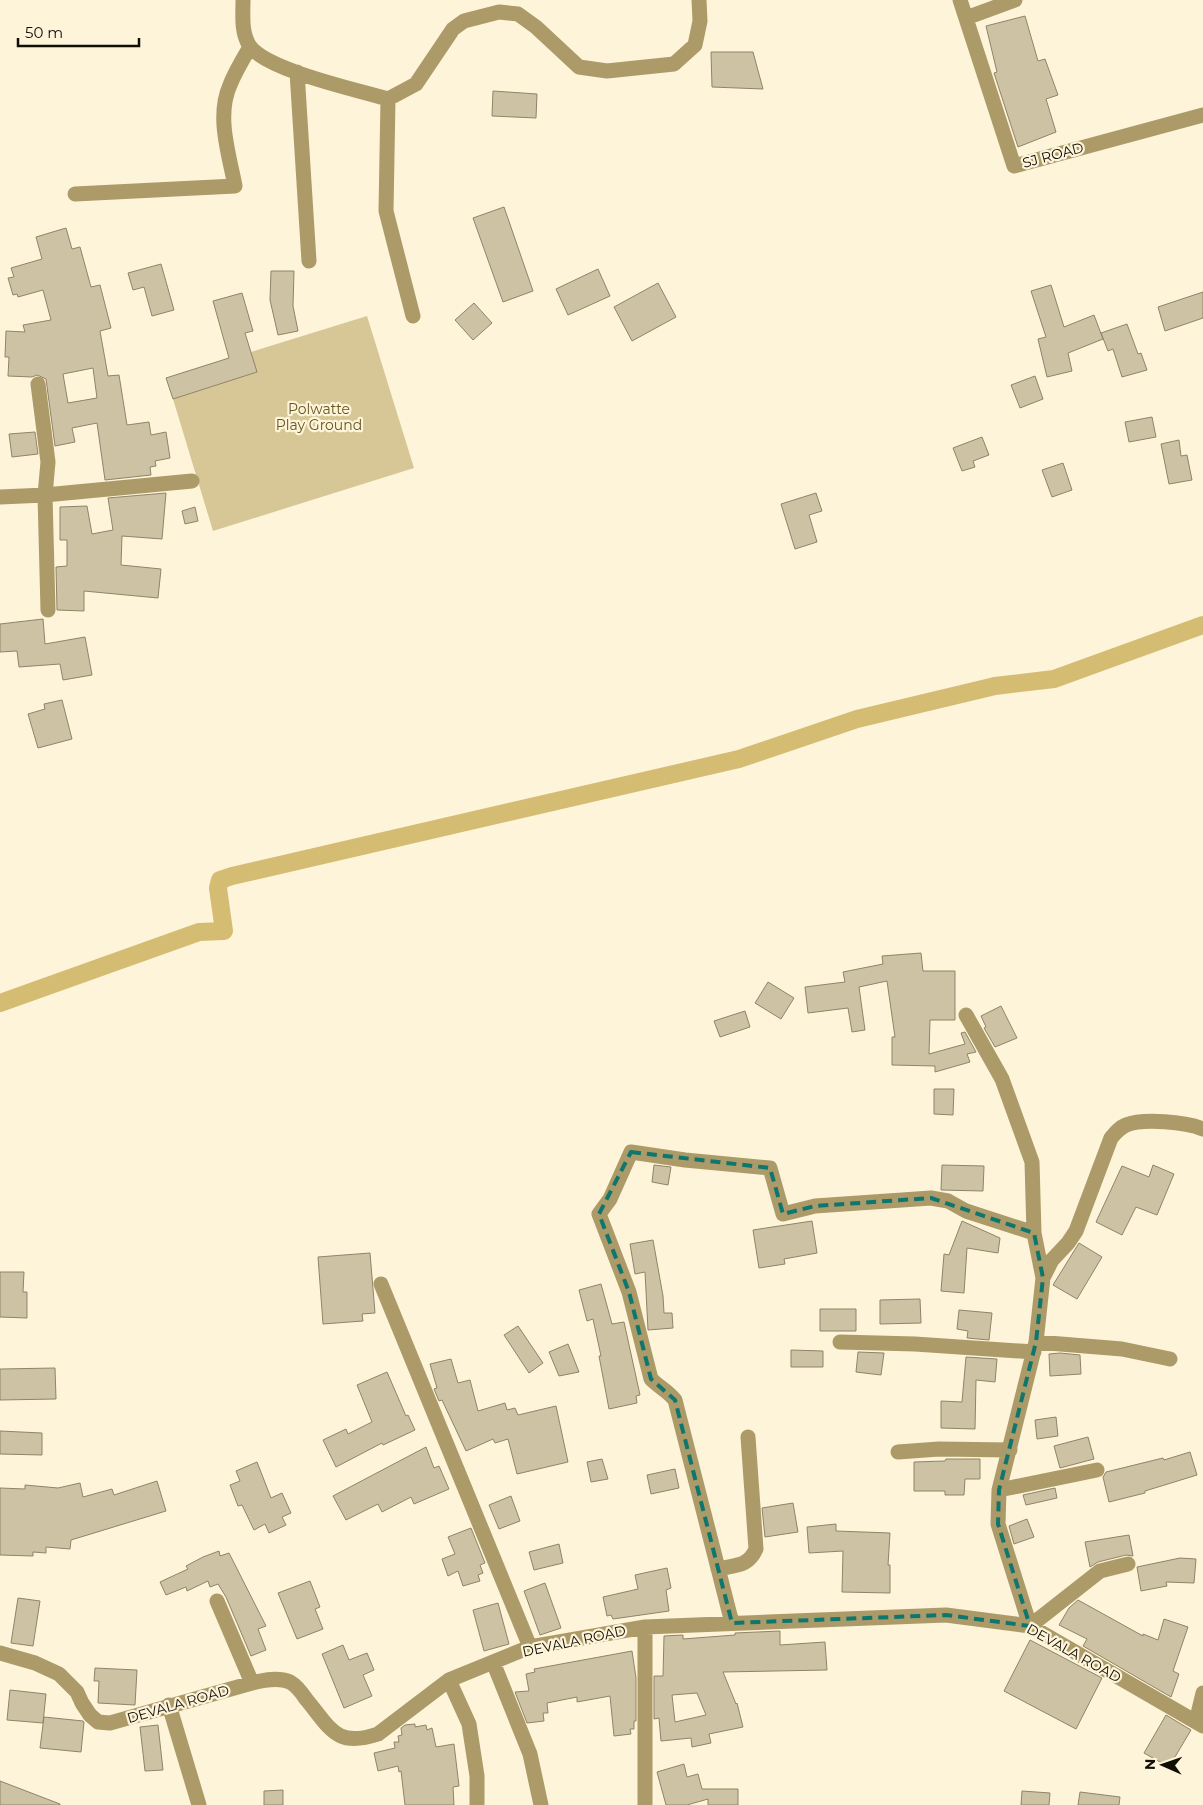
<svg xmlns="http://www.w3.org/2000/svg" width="1203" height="1805" font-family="Montserrat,sans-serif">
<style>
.park{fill:#d7c696}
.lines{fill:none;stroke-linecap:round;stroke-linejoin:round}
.canal{stroke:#d5bc73;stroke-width:18}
.building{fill:#cdc2a3;stroke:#8f8467;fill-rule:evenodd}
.minor{stroke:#ac9a69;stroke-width:15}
.marked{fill:none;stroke:#0f766e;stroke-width:4;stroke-dasharray:10 6;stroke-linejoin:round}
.labels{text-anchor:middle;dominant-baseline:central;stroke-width:4.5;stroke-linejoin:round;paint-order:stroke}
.street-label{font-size:14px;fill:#120e04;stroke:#fdf4da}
.park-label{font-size:14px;fill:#67551f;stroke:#fdf4da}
</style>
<rect width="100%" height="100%" fill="#fdf4da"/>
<path class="park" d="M 367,316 L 414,468 L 213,531 L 173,399 L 257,372 L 251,352 Z"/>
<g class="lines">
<path class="canal" d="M 0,1003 L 199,932 L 224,931 L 218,888 L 220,880 L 232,876 L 739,759 L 857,719 L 995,686 L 1054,679 L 1203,625"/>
</g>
<path class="building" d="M 1025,16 L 1038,61 L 1045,59 L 1058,95 L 1046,99 L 1056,132 L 1018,147 L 994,73 L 997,72 L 986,26 Z
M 711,52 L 753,52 L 763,89 L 712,87 Z
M 493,91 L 537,94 L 536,118 L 492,116 Z
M 504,207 L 533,291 L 503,302 L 473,218 Z
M 66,228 L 72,249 L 80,247 L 91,287 L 100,285 L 111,328 L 100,331 L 108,376 L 119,375 L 127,425 L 149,422 L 151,435 L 166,432 L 170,458 L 155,461 L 156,466 L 150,467 L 151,475 L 105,480 L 97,423 L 72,428 L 75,442 L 55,446 L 46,379 L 37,375 L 32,377 L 8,376 L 9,357 L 5,357 L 6,331 L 25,332 L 23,325 L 51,320 L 43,290 L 18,297 L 17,294 L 13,295 L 8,278 L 14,277 L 11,268 L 42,259 L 36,237 ZM 93,368 L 97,398 L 68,403 L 63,374 Z
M 161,264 L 174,310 L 152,316 L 144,287 L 133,290 L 128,273 Z
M 598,269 L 610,296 L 568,315 L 556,289 Z
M 271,271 L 294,271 L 293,306 L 298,331 L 278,335 L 270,300 Z
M 658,283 L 676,317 L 632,341 L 614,307 Z
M 1051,285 L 1064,327 L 1094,315 L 1103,339 L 1068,353 L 1072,371 L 1047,377 L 1038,339 L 1046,337 L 1031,291 Z
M 1203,292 L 1203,318 L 1165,331 L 1158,307 Z
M 242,293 L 253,331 L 245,333 L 257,372 L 173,399 L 166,378 L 229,358 L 213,301 Z
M 474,303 L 492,323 L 473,340 L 455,320 Z
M 1127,324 L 1138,354 L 1141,353 L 1147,370 L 1122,377 L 1113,349 L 1108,351 L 1101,333 Z
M 1035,376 L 1043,399 L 1020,408 L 1011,385 Z
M 1152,417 L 1156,437 L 1129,442 L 1125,422 Z
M 35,432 L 38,454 L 12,457 L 9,434 Z
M 982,437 L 989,455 L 973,461 L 975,467 L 962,471 L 953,448 Z
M 1179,440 L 1181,456 L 1187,455 L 1192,480 L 1169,484 L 1161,444 Z
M 1063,463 L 1072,490 L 1052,497 L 1042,470 Z
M 166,493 L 162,539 L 122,536 L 121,565 L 161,569 L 158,598 L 84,591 L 84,611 L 57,610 L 56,567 L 67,566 L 67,540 L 60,540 L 60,507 L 87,506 L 92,534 L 113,530 L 108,498 Z
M 816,493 L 822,511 L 809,515 L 817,542 L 795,549 L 781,504 Z
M 195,507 L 198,521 L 185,524 L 182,511 Z
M 43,619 L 45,644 L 85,637 L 92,675 L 63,680 L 60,664 L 19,667 L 17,651 L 0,652 L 0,624 Z
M 62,700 L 72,739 L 38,748 L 28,714 L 45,709 L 44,704 Z
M 921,953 L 923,971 L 955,971 L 955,1020 L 930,1020 L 929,1054 L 965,1044 L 961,1033 L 965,1032 L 976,1052 L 967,1054 L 970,1062 L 935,1072 L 935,1066 L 892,1065 L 892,1037 L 895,1037 L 887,981 L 859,987 L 865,1030 L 852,1032 L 848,1008 L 808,1013 L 805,987 L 845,982 L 843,972 L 883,964 L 882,956 Z
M 768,982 L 794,998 L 781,1019 L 755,1003 Z
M 1001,1006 L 1017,1038 L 995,1047 L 984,1028 L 986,1027 L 981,1016 Z
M 745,1011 L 750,1027 L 720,1037 L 714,1021 Z
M 934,1089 L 954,1089 L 953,1115 L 934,1114 Z
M 654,1165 L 671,1167 L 668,1185 L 652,1182 Z
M 942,1165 L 984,1166 L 983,1191 L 941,1190 Z
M 1153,1165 L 1174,1174 L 1157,1215 L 1136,1207 L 1122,1235 L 1096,1222 L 1122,1166 L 1149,1177 Z
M 812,1221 L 817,1253 L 784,1259 L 785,1264 L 759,1268 L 753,1230 Z
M 962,1221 L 1000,1238 L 998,1253 L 967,1248 L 964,1293 L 941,1291 L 944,1254 L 949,1255 Z
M 653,1240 L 663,1296 L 664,1313 L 672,1313 L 673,1328 L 648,1330 L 645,1272 L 635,1274 L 630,1244 Z
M 1079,1243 L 1102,1257 L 1077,1299 L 1053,1285 Z
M 370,1253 L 375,1313 L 362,1314 L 363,1321 L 323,1324 L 318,1257 Z
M 0,1272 L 24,1272 L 23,1292 L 27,1292 L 27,1318 L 0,1317 Z
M 601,1284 L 612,1324 L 624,1322 L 640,1395 L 636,1396 L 637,1403 L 609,1409 L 599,1356 L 601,1356 L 593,1319 L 587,1321 L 579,1290 Z
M 920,1299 L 921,1323 L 880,1324 L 880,1300 Z
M 820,1309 L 856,1309 L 856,1331 L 820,1331 Z
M 959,1310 L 992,1313 L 989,1340 L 967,1338 L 968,1331 L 957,1329 Z
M 518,1326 L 543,1363 L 529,1373 L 504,1335 Z
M 568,1344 L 579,1372 L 559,1376 L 549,1352 Z
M 791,1350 L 823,1351 L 823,1367 L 791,1367 Z
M 858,1352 L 884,1353 L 881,1375 L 856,1372 Z
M 1060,1353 L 1080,1355 L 1081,1374 L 1050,1376 L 1049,1354 Z
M 966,1357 L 997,1359 L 995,1382 L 976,1380 L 975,1429 L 941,1428 L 941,1401 L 962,1402 Z
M 451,1359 L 458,1383 L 470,1380 L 478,1411 L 505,1403 L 507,1410 L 515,1408 L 518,1415 L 556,1406 L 568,1462 L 517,1474 L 508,1439 L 495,1443 L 493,1439 L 466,1451 L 442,1400 L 439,1401 L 434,1389 L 437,1388 L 430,1364 Z
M 55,1368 L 56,1399 L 0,1400 L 0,1369 Z
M 387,1372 L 406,1416 L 408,1415 L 415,1430 L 383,1445 L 382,1443 L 336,1467 L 323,1440 L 346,1429 L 348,1434 L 372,1422 L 357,1385 Z
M 1056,1417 L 1058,1436 L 1037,1439 L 1035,1420 Z
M 0,1431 L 42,1433 L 42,1455 L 0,1454 Z
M 1088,1437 L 1094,1459 L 1060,1468 L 1054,1446 Z
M 426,1447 L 434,1468 L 439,1466 L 449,1489 L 414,1504 L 411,1497 L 382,1512 L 378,1504 L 346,1520 L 333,1496 Z
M 1190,1452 L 1197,1475 L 1145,1491 L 1145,1493 L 1109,1502 L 1103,1477 L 1106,1472 L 1163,1458 L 1164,1460 Z
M 602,1459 L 608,1479 L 591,1482 L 587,1462 Z
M 946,1459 L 980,1459 L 980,1479 L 965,1479 L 964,1495 L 945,1495 L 945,1491 L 914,1491 L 914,1462 L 945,1461 Z
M 257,1462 L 271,1498 L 282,1493 L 291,1513 L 282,1517 L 286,1525 L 269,1533 L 265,1524 L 254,1530 L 242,1505 L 238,1506 L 230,1485 L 240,1481 L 236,1471 Z
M 675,1469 L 679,1488 L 651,1494 L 647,1475 Z
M 157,1481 L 166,1511 L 71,1540 L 70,1549 L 46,1547 L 46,1553 L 33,1552 L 33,1556 L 0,1555 L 0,1488 L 25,1489 L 25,1485 L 58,1488 L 80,1483 L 83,1497 L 112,1489 L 114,1495 Z
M 1055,1488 L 1057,1498 L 1026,1505 L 1023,1495 Z
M 511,1496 L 520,1521 L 499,1529 L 489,1505 Z
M 793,1503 L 798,1532 L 765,1537 L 762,1508 Z
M 1027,1519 L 1034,1537 L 1014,1544 L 1009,1526 Z
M 836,1524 L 836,1531 L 890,1533 L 888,1565 L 890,1565 L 890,1593 L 842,1592 L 843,1551 L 809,1553 L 807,1527 Z
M 471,1528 L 485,1563 L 480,1565 L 483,1573 L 478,1575 L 480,1581 L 463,1586 L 458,1571 L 448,1576 L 442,1559 L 455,1554 L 448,1537 Z
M 1129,1535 L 1133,1556 L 1126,1555 L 1098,1562 L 1090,1567 L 1085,1542 Z
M 559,1544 L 563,1563 L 534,1570 L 529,1552 Z
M 219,1551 L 220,1556 L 229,1553 L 266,1626 L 258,1629 L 266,1650 L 251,1656 L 226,1597 L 218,1584 L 210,1587 L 208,1581 L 187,1591 L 186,1587 L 166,1595 L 160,1582 L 188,1569 L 186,1566 L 203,1557 Z
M 1180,1558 L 1196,1559 L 1194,1583 L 1166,1582 L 1167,1586 L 1141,1591 L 1137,1567 Z
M 667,1568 L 671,1588 L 666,1590 L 669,1611 L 613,1619 L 611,1615 L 607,1616 L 603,1597 L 638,1589 L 635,1575 Z
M 310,1581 L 320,1607 L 315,1609 L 323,1629 L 297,1639 L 278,1593 Z
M 545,1583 L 561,1628 L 540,1635 L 524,1591 Z
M 18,1598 L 40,1601 L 33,1646 L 11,1643 Z
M 1078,1600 L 1143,1636 L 1143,1634 L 1158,1640 L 1164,1619 L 1188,1627 L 1173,1671 L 1179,1674 L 1171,1697 L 1083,1646 L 1087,1639 L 1059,1625 L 1069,1608 Z
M 498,1603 L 509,1644 L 484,1651 L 473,1610 Z
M 780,1631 L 780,1645 L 825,1642 L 827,1670 L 723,1672 L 736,1704 L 737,1703 L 743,1727 L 709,1734 L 711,1743 L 692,1747 L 691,1738 L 661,1741 L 659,1718 L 654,1719 L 654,1676 L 663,1676 L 664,1636 L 683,1635 L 683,1639 L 735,1635 L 735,1633 ZM 697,1693 L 706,1715 L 675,1722 L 672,1695 Z
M 1030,1640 L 1102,1678 L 1076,1729 L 1004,1691 Z
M 343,1645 L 349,1660 L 367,1653 L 374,1670 L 363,1675 L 372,1696 L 344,1708 L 322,1654 Z
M 632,1651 L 636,1678 L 636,1721 L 634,1721 L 634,1729 L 630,1729 L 631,1734 L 614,1736 L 610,1696 L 577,1702 L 577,1697 L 547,1703 L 548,1713 L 543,1713 L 544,1721 L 527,1723 L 515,1692 L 529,1691 L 526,1674 L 535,1672 L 534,1669 Z
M 95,1668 L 137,1670 L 135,1705 L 98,1703 L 99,1681 L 94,1681 Z
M 10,1690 L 46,1694 L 43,1723 L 7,1720 Z
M 1166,1715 L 1191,1730 L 1169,1767 L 1144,1753 Z
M 44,1717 L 83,1721 L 84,1722 L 81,1752 L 40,1748 Z
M 415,1724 L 415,1727 L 426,1725 L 427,1730 L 432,1728 L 436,1747 L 454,1744 L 459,1786 L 453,1787 L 454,1805 L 405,1805 L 401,1771 L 399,1772 L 398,1766 L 378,1771 L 374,1753 L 395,1748 L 394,1742 L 399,1742 L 398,1736 L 402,1735 L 401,1728 L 405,1725 Z
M 158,1725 L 163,1770 L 145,1771 L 140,1727 Z
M 684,1764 L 687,1777 L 698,1774 L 702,1789 L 738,1789 L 738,1805 L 708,1805 L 708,1799 L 687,1805 L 666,1805 L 657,1772 Z
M 0,1781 L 60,1804 L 60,1805 L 0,1805 Z
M 283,1790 L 283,1805 L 264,1805 L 264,1791 Z
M 1022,1791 L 1050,1793 L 1049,1805 L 1021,1805 Z
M 1080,1792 L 1120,1797 L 1119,1805 L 1078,1805 Z"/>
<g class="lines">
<path class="minor" d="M 243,0 C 243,16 241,31 249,45 C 265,70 358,90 388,99 L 416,84 L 453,29 L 464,21 L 499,12 L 518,14 L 536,27 L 579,67 L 607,71 L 674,64 L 695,45 L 700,21 L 699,0
M 960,0 L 1014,166 L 1203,115
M 966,18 L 1015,0
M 297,72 L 309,261
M 388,99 L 386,211 L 413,316
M 75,194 L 235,186 C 229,154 216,116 230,85 C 235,72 243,59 250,47
M 38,384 L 48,462 L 45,495 L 48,610
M 0,497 L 45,495 L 192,481
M 966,1015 L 1002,1079 L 1032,1162 L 1034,1233 L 1043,1278
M 381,1284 L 530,1647
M 840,1342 L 915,1344 L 1034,1352
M 1036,1342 L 1122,1349 L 1170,1359
M 898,1452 L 939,1449 L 1010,1450
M 999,1490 L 1097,1470
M 1128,1564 L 1100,1571 L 1030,1626 L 998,1524 L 999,1490 L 1036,1342 L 1043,1278 L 1052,1260 L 1068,1243 L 1076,1231 L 1111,1138 C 1116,1132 1119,1128 1126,1125 C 1143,1118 1186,1122 1203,1129
M 718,1569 C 736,1565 748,1567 756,1549 L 748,1437
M 217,1601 L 252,1683
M 732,1623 L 675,1400 C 668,1391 659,1387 651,1379 L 629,1292 L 599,1214 L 610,1199 L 631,1152 L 685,1160 L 770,1168 L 783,1214 L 815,1206 L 931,1198 L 948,1201 L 966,1211 L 1034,1233
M 0,1653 L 35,1663 L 59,1674 L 77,1692 L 82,1703 L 90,1715 L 98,1722 L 110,1723 L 252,1683 C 264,1680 278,1677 290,1682 C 297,1686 302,1693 306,1699 C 331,1729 336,1748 378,1734 L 449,1680 L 530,1647 L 645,1627 L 946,1615 L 1030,1626 L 1203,1726
M 493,1662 L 530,1754 L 541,1805
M 449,1680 L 469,1724 L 477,1776 L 477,1805
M 169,1705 L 199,1805
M 1196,1722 L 1203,1693
M 645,1805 L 645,1627"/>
</g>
<path class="marked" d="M 631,1152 L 770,1168 L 783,1214 L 815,1206 L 931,1198 L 1034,1233 L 1043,1278 L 1036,1342 L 999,1490 L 998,1524 L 1030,1626 L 946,1615 L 732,1623 L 675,1400 L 651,1379 L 629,1292 L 599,1214 Z"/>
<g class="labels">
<g class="street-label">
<text transform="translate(1053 155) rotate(-15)">SJ ROAD</text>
<text transform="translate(574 1641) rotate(-12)">DEVALA ROAD</text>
<text transform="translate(1074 1653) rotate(29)">DEVALA ROAD</text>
<text transform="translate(178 1704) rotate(-16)">DEVALA ROAD</text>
</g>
<g class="park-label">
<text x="319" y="409">Polwatte<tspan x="319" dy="16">Play Ground</tspan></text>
</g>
</g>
<g transform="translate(1163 1765) rotate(272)" stroke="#fdf4da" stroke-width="4" paint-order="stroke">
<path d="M0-4L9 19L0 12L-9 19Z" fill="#120e04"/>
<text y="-8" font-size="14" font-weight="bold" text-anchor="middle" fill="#120e04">N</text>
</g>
<path d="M18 38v8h121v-8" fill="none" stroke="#120e04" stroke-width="2.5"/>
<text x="25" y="38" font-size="15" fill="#120e04" stroke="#fdf4da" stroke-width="4" paint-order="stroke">50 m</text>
</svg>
